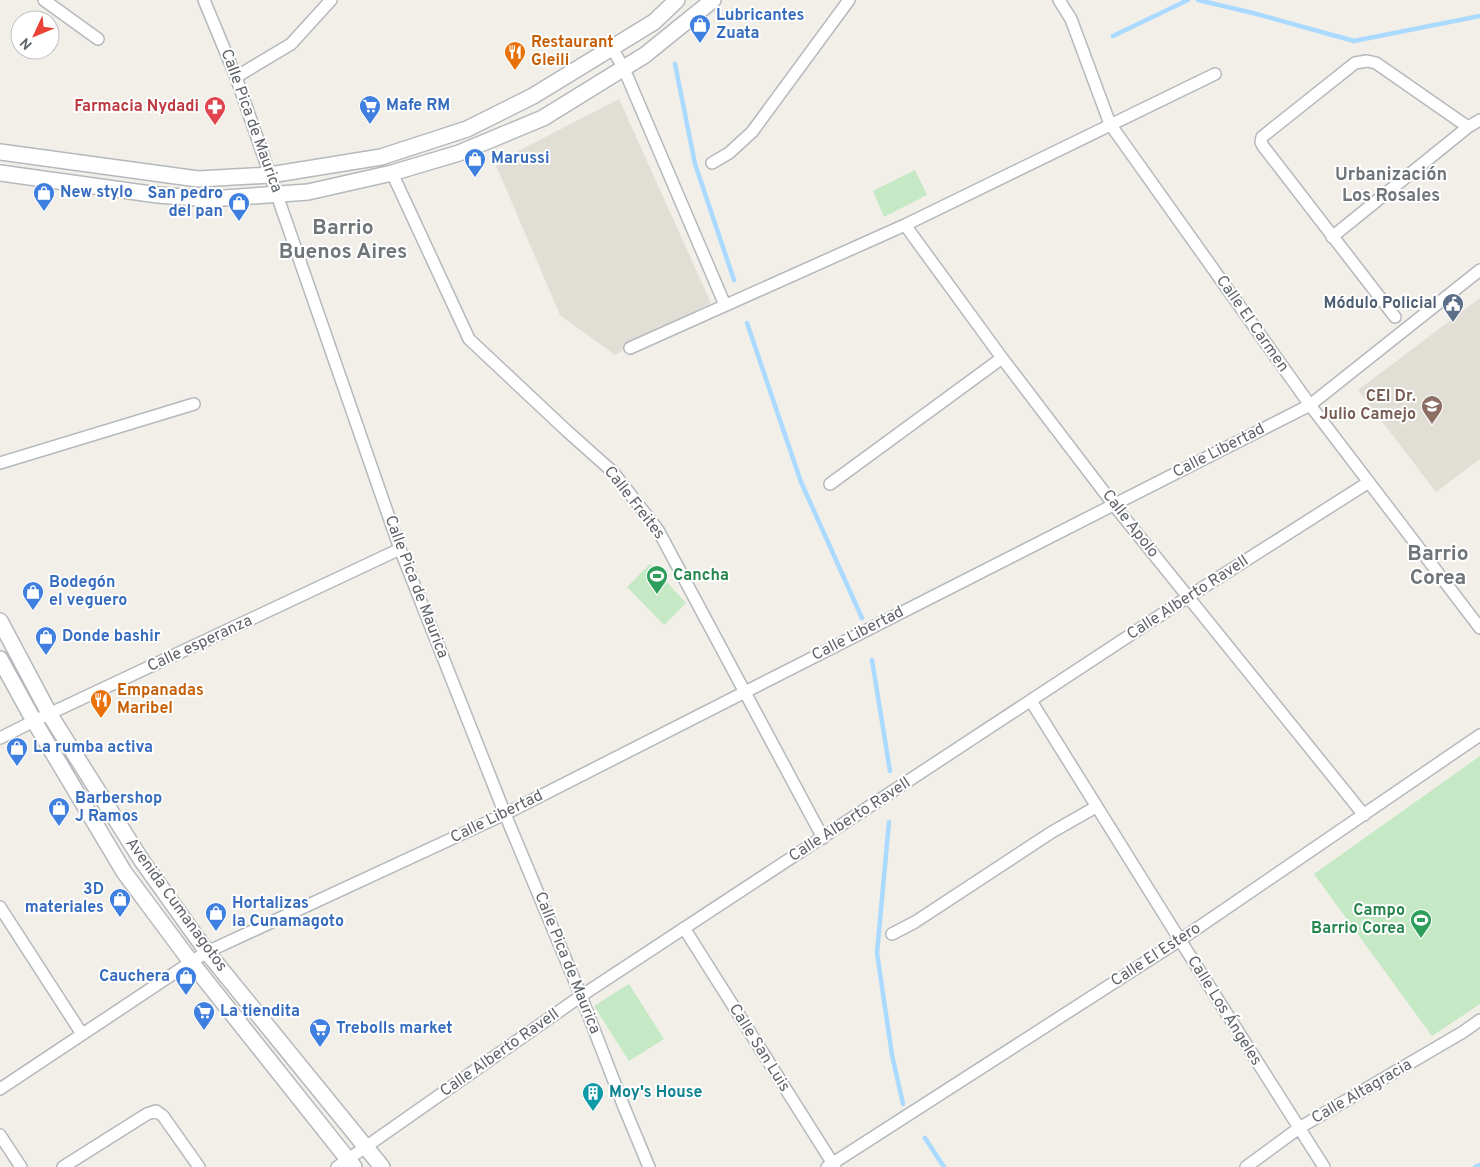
<svg xmlns="http://www.w3.org/2000/svg" width="1480" height="1167" font-family="Overpass,sans-serif">
<style>
.education{fill:#e1ded6}
.green{fill:#c5e8c5}
.lines{fill:none;stroke-linecap:round;stroke-linejoin:round}
.stream{stroke:#aadaff;stroke-width:4.5}
.minor-casing{stroke:#b5b8bc;stroke-width:14}
.tertiary-casing{stroke:#b5b8bc;stroke-width:18}
.minor{stroke:#fff;stroke-width:11}
.tertiary{stroke:#fff;stroke-width:15}
.labels{text-anchor:middle;dominant-baseline:central;stroke-width:4;stroke-linejoin:round;paint-order:stroke}
.shop-label{font-size:16px;font-weight:bold;fill:#366cbe;stroke:#fff;text-anchor:start}
.food-label{font-size:16px;font-weight:bold;fill:#c56008;stroke:#fff;text-anchor:start}
.health-label{font-size:16px;font-weight:bold;fill:#be3a42;stroke:#fff;text-anchor:end}
.street-label{font-size:16px;fill:#5f6368;stroke:#fff}
.service-label{font-size:16px;font-weight:bold;fill:#4e5e75;stroke:#fff;text-anchor:end}
.education-label{font-size:16px;font-weight:bold;fill:#785e54;stroke:#fff;text-anchor:end}
.leisure-label{font-size:16px;font-weight:bold;fill:#27864d;stroke:#fff;text-anchor:start}
.culture-label{font-size:16px;font-weight:bold;fill:#0d838f;stroke:#fff;text-anchor:start}
.neighbourhood-label{font-size:18px;font-weight:bold;fill:#70757a;stroke:#fff}
.district-label{font-size:21px;font-weight:bold;fill:#70757a;stroke:#fff}
</style>
<rect width="100%" height="100%" fill="#f1efe8"/>
<path class="education" d="M 619,99 L 711,303 L 615,355 L 560,315 L 495,163 Z
M 1480,298 L 1480,459 L 1436,492 L 1358,390 Z"/>
<path class="green" d="M 915,170 L 927,195 L 884,217 L 873,191 Z
M 650,564 L 686,603 L 664,625 L 627,587 Z
M 1480,756 L 1480,1004 L 1432,1036 L 1314,874 Z
M 629,984 L 664,1039 L 629,1061 L 594,1006 Z"/>
<g class="lines">
<path class="stream" d="M 1198,0 L 1253,13 L 1354,41 L 1480,16
M 1113,36 L 1188,0
M 675,64 L 695,164 L 734,280
M 747,323 L 801,482 L 862,618
M 872,660 L 890,771
M 889,822 L 877,953 L 892,1055 L 903,1104
M 925,1138 L 944,1167
M 1475,1167 L 1480,1165"/>
<g class="minor-casing">
<path id="minor" d="M 44,0 L 98,39
M 204,0 L 236,77 L 400,549 L 505,814 L 581,996 L 624,1107 L 649,1167
M 1059,0 L 1071,19 L 1110,124 L 1310,405 L 1480,628
M 612,48 L 624,69 L 725,305
M 236,77 L 291,44 L 331,0
M 712,163 L 729,153 L 752,132 L 849,0
M 392,173 L 469,339 L 567,431 L 613,472 L 658,530 L 823,838
M 905,225 L 1002,358 L 1114,505 L 1364,815
M 1332,237 L 1468,127 L 1480,120
M 1395,317 L 1263,146 L 1261,142 L 1262,137 L 1355,63 L 1367,61 L 1376,63 L 1468,127
M 630,348 L 905,225 L 1215,74
M 0,463 L 194,404
M 830,484 L 1002,358
M 1031,701 L 1180,940 L 1324,1167
M 0,738 L 34,721 L 400,549
M 0,907 L 82,1034
M 684,928 L 835,1167
M 892,934 L 915,922 L 1052,832 L 1096,807
M 0,1089 L 191,962 L 207,952 L 505,814 L 1310,405 L 1480,270
M 0,1135 L 21,1167
M 63,1167 L 147,1114 L 156,1111 L 163,1116 L 199,1167
M 337,1167 L 581,996 L 1188,597 L 1369,482
M 827,1167 L 1180,940 L 1480,735
M 1246,1167 L 1299,1128 L 1463,1032 L 1480,1020"/>
</g>
<g class="tertiary-casing">
<path id="tertiary" d="M 0,152 L 198,179 L 270,175 L 381,157 L 467,129 L 533,96 L 654,22 L 677,0
M 0,173 L 158,195 L 210,199 L 308,192 L 392,173 L 459,153 L 543,118 L 645,55 L 713,0
M 0,621 L 50,715 L 142,861 L 207,952 L 382,1167
M 0,659 L 34,721 L 124,872 L 191,962 L 354,1167"/>
</g>
<use href="#minor" class="minor"/>
<use href="#tertiary" class="tertiary"/>
</g>
<defs>
<g id="shop-pin" transform="scale(1.125)"><path d="M0 17L-7.5 6A9.5 9.5 0 1 1 7.5 6Z" fill="#3f7fe0" stroke="#fff"/><path d="M-5-2.5h2.3a2.7 3.5 0 0 1 5.4 0H5L5.5 6h-11ZM-1.5-2.5h3a1.5 2.3 0 0 0-3 0Z" fill="#fff"/></g>
<g id="restaurant-pin" transform="scale(1.125)"><path d="M0 17L-7.5 6A9.5 9.5 0 1 1 7.5 6Z" fill="#e8710a" stroke="#fff"/><path d="M-5-6h1v4h1v-4h1v4h1v-4h1v5L-1.5 .5V6h-2V.5L-5-1ZM5-6V6H3V1.5H1.5Q1.5-4 5-6Z" fill="#fff"/></g>
<g id="supermarket-pin" transform="scale(1.125)"><path d="M0 17L-7.5 6A9.5 9.5 0 1 1 7.5 6Z" fill="#3f7fe0" stroke="#fff"/><path d="M-6-5.5h2.5l.6 2H6L4.5 2H-2.5L-4.4-4H-6ZM-1.5 3.2a1.3 1.3 0 1 0 .1 0ZM3 3.2a1.3 1.3 0 1 0 .1 0Z" fill="#fff"/></g>
<g id="pharmacy-pin" transform="scale(1.125)"><path d="M0 17L-7.5 6A9.5 9.5 0 1 1 7.5 6Z" fill="#e0444e" stroke="#fff"/><path d="M-2-6h4v4h4v4h-4v4h-4v-4h-4v-4h4Z" fill="#fff"/></g>
<g id="civic-pin" transform="scale(1.125)"><path d="M0 17L-7.5 6A9.5 9.5 0 1 1 7.5 6Z" fill="#5c6f8a" stroke="#fff"/><path d="M-.6-6.5H3V-4.5H.6V-3L4-1V1h2V6H-6V1h2V-1L-.6-3ZM-1.2 2.5V6h2.4V2.5Z" fill="#fff"/></g>
<g id="school-pin" transform="scale(1.125)"><path d="M0 17L-7.5 6A9.5 9.5 0 1 1 7.5 6Z" fill="#8d6e63" stroke="#fff"/><path d="M0-5L7-2L0 1L-7-2ZM-4 1L0 2.5L4 1V4Q0 6-4 4Z" fill="#fff"/></g>
<g id="stadium-pin" transform="scale(1.125)"><path d="M0 17L-7.5 6A9.5 9.5 0 1 1 7.5 6Z" fill="#2e9e5b" stroke="#fff"/><path d="M0-5a6.5 5 0 1 0 0 10a6.5 5 0 1 0 0-10ZM-3.5-1.8h7v3.6h-7Z" fill="#fff"/></g>
<g id="building-pin" transform="scale(1.125)"><path d="M0 17L-7.5 6A9.5 9.5 0 1 1 7.5 6Z" fill="#0f9aa8" stroke="#fff"/><path d="M-4-6H4V6H1V3H-1V6H-4ZM-2.5-4.3h1.7v1.8h-1.7ZM.8-4.3h1.7v1.8H.8ZM-2.5-1h1.7V.8h-1.7ZM.8-1h1.7V.8H.8Z" fill="#fff"/></g>
</defs>
<g fill-rule="evenodd">
<use href="#shop-pin" x="700" y="25"/>
<use href="#restaurant-pin" x="515" y="52"/>
<use href="#supermarket-pin" x="370" y="106"/>
<use href="#pharmacy-pin" x="215" y="107"/>
<use href="#shop-pin" x="475" y="159"/>
<use href="#shop-pin" x="44" y="193"/>
<use href="#shop-pin" x="239" y="203"/>
<use href="#civic-pin" x="1453" y="304"/>
<use href="#school-pin" x="1432" y="406"/>
<use href="#stadium-pin" x="657" y="576"/>
<use href="#shop-pin" x="33" y="592"/>
<use href="#shop-pin" x="46" y="637"/>
<use href="#restaurant-pin" x="101" y="700"/>
<use href="#shop-pin" x="17" y="748"/>
<use href="#shop-pin" x="59" y="808"/>
<use href="#shop-pin" x="120" y="899"/>
<use href="#shop-pin" x="216" y="913"/>
<use href="#stadium-pin" x="1421" y="920"/>
<use href="#shop-pin" x="186" y="977"/>
<use href="#supermarket-pin" x="204" y="1012"/>
<use href="#supermarket-pin" x="320" y="1029"/>
<use href="#building-pin" x="593" y="1093"/>
</g>
<g class="labels">
<g class="shop-label">
<text x="716" y="16">Lubricantes<tspan x="716" dy="18">Zuata</tspan></text>
<text x="386" y="106">Mafe RM</text>
<text x="491" y="159">Marussi</text>
<text x="60" y="193">New stylo</text>
<text x="223" y="194" text-anchor="end">San pedro<tspan x="223" dy="18">del pan</tspan></text>
<text x="49" y="583">Bodegón<tspan x="49" dy="18">el veguero</tspan></text>
<text x="62" y="637">Donde bashir</text>
<text x="33" y="748">La rumba activa</text>
<text x="75" y="799">Barbershop<tspan x="75" dy="18">J Ramos</tspan></text>
<text x="104" y="890" text-anchor="end">3D<tspan x="104" dy="18">materiales</tspan></text>
<text x="232" y="904">Hortalizas<tspan x="232" dy="18">la Cunamagoto</tspan></text>
<text x="170" y="977" text-anchor="end">Cauchera</text>
<text x="220" y="1012">La tiendita</text>
<text x="336" y="1029">Trebolls market</text>
</g>
<g class="food-label">
<text x="531" y="43">Restaurant<tspan x="531" dy="18">Gleili</tspan></text>
<text x="117" y="691">Empanadas<tspan x="117" dy="18">Maribel</tspan></text>
</g>
<g class="health-label">
<text x="199" y="107">Farmacia Nydadi</text>
</g>
<g class="street-label">
<text transform="translate(251 121) rotate(70)">Calle Pica de Maurica</text>
<text transform="translate(1252 324) rotate(55)">Calle El Carmen</text>
<text transform="translate(1219 451) rotate(-27)">Calle Libertad</text>
<text transform="translate(634 503) rotate(52)">Calle Freites</text>
<text transform="translate(1130 524) rotate(52)">Calle Apolo</text>
<text transform="translate(416 587) rotate(69)">Calle Pica de Maurica</text>
<text transform="translate(1188 598) rotate(-33)">Calle Alberto Ravell</text>
<text transform="translate(858 634) rotate(-27)">Calle Libertad</text>
<text transform="translate(200 644) rotate(-25)">Calle esperanza</text>
<text transform="translate(497 817) rotate(-26)">Calle Libertad</text>
<text transform="translate(850 820) rotate(-33)">Calle Alberto Ravell</text>
<text transform="translate(176 905) rotate(54)">Avenida Cumanagotos</text>
<text transform="translate(1156 955) rotate(-33)">Calle El Estero</text>
<text transform="translate(567 963) rotate(68)">Calle Pica de Maurica</text>
<text transform="translate(1224 1011) rotate(58)">Calle Los Ángeles</text>
<text transform="translate(759 1048) rotate(58)">Calle San Luis</text>
<text transform="translate(500 1053) rotate(-35)">Calle Alberto Ravell</text>
<text transform="translate(1362 1092) rotate(-30)">Calle Altagracia</text>
</g>
<g class="service-label">
<text x="1437" y="304">Módulo Policial</text>
</g>
<g class="education-label">
<text x="1416" y="397">CEI Dr.<tspan x="1416" dy="18">Julio Camejo</tspan></text>
</g>
<g class="leisure-label">
<text x="673" y="576">Cancha</text>
<text x="1405" y="911" text-anchor="end">Campo<tspan x="1405" dy="18">Barrio Corea</tspan></text>
</g>
<g class="culture-label">
<text x="609" y="1093">Moy's House</text>
</g>
<g class="neighbourhood-label">
<text x="1391" y="175">Urbanización<tspan x="1391" dy="21">Los Rosales</tspan></text>
</g>
<g class="district-label">
<text x="343" y="228">Barrio<tspan x="343" dy="24">Buenos Aires</tspan></text>
<text x="1438" y="554">Barrio<tspan x="1438" dy="24">Corea</tspan></text>
</g>
</g>
<g transform="translate(35 35) rotate(226)"><circle r="24" fill="#ffffff" stroke="#bfc1c3"/>
<path d="M0-4L9 19L0 12L-9 19Z" fill="#ea4335"/>
<text y="-8" font-size="14" font-weight="bold" text-anchor="middle" fill="#5f6368">N</text>
</g>
</svg>
